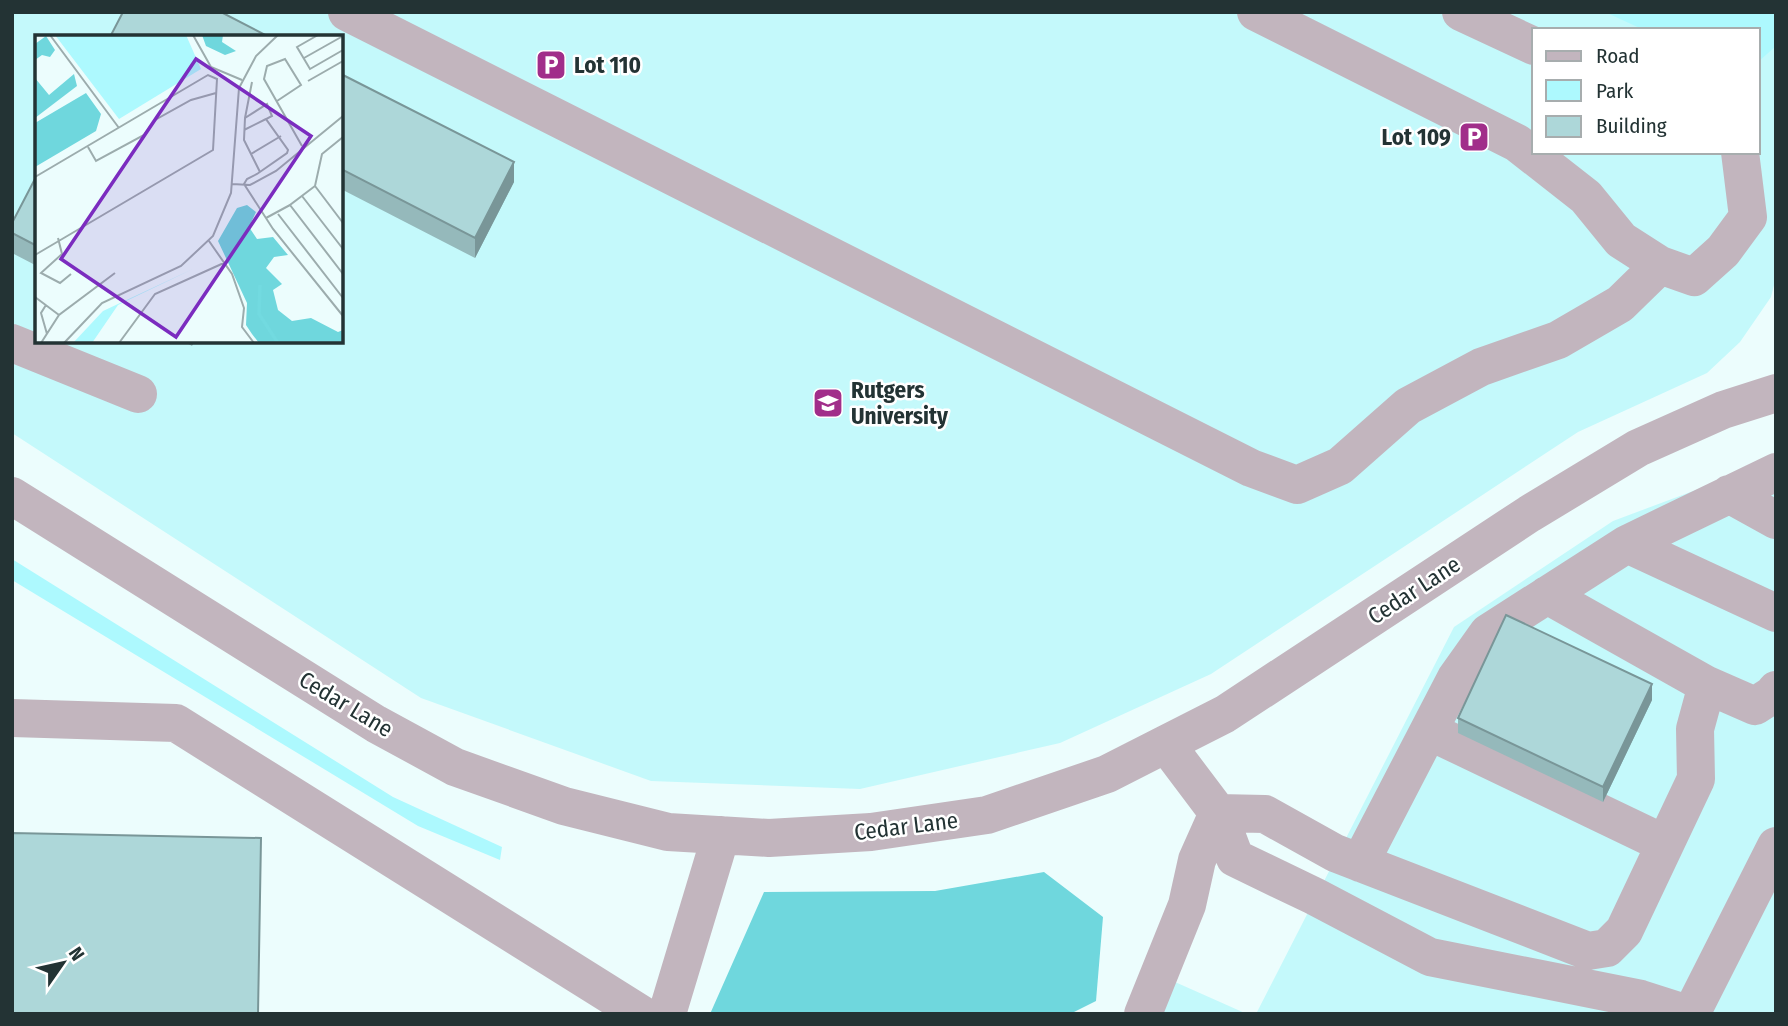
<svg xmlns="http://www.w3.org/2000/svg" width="1788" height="1026" font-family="'Fira Sans Condensed',sans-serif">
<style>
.built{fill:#c4f9fb;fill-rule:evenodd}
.green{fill:#adf9fe}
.forest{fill:#6fd7dd}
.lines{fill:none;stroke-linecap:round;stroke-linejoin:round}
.minor{stroke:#c2b5be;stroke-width:38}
.wall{fill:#95b9bb}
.shaded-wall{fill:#799698}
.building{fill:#add7d9;stroke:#799698;stroke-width:2}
.labels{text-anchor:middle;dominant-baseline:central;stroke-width:5;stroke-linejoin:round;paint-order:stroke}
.poi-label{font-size:23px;font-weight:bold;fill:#233334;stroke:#fff;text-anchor:start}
.street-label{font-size:23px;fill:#233334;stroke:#fff}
.inset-river{fill:none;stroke:#72dae0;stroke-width:3.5}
.inset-road{fill:none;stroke:#9cacad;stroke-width:2}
.view{fill:#7b2cbf;fill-opacity:0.15;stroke:#7b2cbf;stroke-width:3.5}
.inset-edge{fill:none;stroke:#233334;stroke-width:3.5}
</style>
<rect width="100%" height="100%" fill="#ecfdfd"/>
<path class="built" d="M 12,12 L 1776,12 L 1776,277 L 1771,297 L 1740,342 L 1707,373 L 1578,432 L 1211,674 L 1060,743 L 860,789 L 651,781 L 421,698 L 12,433 ZM 1534,30 L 1758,30 L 1758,152 L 1534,152 ZM 37,37 L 341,37 L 341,341 L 37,341 Z
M 1776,460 L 1776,1014 L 1256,1014 L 1454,627 L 1613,521 Z
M 1157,974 L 1247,1014 L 1138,1014 Z"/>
<path class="green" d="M 1605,12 L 1776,12 L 1776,46 L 1758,62 L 1758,30 L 1644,30 Z
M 12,559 L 393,797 L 502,847 L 500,860 L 418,826 L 12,580 Z"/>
<path class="forest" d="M 1044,872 L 1103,917 L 1096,1001 L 1070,1014 L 710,1014 L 764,892 L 935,891 Z"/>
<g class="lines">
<path class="minor" d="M 347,12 L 1251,468 L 1297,485 L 1340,466 L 1408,406 L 1481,367 L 1558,340 L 1620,304 L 1660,265
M 1256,12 L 1517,143 L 1586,197 L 1621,240 L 1660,265 L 1694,277 L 1723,251 L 1748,217 L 1740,152
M 1461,12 L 1534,46
M 12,343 L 138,394
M 1729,494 L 1776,520
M 12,496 L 376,724 L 455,767 L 564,806 L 668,832 L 769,838 L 871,832 L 987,815 L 1107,774 L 1225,714 L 1529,514 L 1638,448 L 1723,410 L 1776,393
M 1627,544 L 1776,472
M 1547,595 L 1707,685
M 12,718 L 176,723 L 641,1014
M 1429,731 L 1665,844
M 1166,744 L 1218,813 L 1235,858 L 1314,896 L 1430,957 L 1641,999 L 1688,1014
M 1218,813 L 1265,814 L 1335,853 L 1588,951 L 1607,948 L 1624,931 L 1696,779 L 1695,729 L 1707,685 L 1755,706 L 1772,695 L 1776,690
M 1360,863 L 1456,678 L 1488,633 L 1627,544 L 1776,613
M 667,1014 L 721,835
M 1143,1014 L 1187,905 L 1197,860 L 1218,813
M 1691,1014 L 1776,846"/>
</g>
<path class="wall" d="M 341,74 L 514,182 L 475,258 L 341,189 Z
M 37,175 L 37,266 L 12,253 L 12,223 Z
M 183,341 L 195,341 L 192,346 Z
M 1652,700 L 1603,802 L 1458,733 L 1458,718 Z"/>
<path class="shaded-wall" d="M 514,162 L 514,182 L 475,258 L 475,238 Z
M 1652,684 L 1652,700 L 1603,802 L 1603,787 Z"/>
<path class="building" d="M 123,12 L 221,12 L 269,37 L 110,37 Z
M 341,74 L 514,162 L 475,238 L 341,169 Z
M 37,175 L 37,246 L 12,233 L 12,223 Z
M 1506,615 L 1652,684 L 1603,787 L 1458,718 Z
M 12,833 L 261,838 L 258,1014 L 12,1014 Z"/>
<defs>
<g id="parking-square" transform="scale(1.575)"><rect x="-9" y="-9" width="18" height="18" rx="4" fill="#a12e8a" stroke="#fff"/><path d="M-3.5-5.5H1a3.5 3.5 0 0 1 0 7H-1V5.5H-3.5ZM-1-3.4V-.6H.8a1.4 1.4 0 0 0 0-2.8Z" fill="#fff"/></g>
<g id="university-square" transform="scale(1.575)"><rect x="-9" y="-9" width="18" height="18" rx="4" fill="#a12e8a" stroke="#fff"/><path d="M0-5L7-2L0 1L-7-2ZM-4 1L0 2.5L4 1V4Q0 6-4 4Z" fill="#fff"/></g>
</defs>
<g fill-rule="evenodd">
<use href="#parking-square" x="551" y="65"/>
<use href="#parking-square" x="1474" y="137"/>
<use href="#university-square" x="828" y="403"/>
</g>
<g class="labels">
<g class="poi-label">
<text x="574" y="65">Lot 110</text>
<text x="1451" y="137" text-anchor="end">Lot 109</text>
<text x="851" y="390">Rutgers<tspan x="851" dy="26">University</tspan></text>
</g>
<g class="street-label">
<text transform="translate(1414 590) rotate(-33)">Cedar Lane</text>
<text transform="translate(346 704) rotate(31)">Cedar Lane</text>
<text transform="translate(906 826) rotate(-7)">Cedar Lane</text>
</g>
</g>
<g transform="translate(35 35)">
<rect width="308" height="308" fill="#ecfdfd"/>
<path d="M 20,0 L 151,0 L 166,34 L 84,84 ZM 160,233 L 83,270 L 57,308 L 38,308 L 68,276 Z" fill="#adf9fe"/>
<path d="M 167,0 L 188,0 L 187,7 L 201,16 L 190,20 L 171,11 ZM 11,1 L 20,15 L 15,22 L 7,20 L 0,25 L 0,9 ZM 39,39 L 42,51 L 0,83 L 0,43 L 14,60 ZM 51,58 L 66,79 L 61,96 L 0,132 L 0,88 ZM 212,170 L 221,177 L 214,192 L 222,204 L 238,202 L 253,220 L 239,222 L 231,233 L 247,249 L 238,255 L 243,275 L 257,286 L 276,283 L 303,297 L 308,295 L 308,308 L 224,308 L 217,299 L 211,290 L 212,268 L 183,206 L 202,173 Z" fill="#6fd7dd"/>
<path class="inset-river" d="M 225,250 L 224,279 L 243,308"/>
<path class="inset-road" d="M 15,0 L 84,93M 158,0 L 176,32 L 207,45M 283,0 L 262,12 L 275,34 L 308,15M 269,23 L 308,1M 273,46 L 308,26M 242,66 L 266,50 L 250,24 L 232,31 L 229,44 L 267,111M 210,83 L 217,47M 209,95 L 231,84M 308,102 L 287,119 L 280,151 L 255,170 L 308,239M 53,112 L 61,126 L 109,100 L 120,85 L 156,65 L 181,58M 216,119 L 246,101M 0,142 L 173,40 L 182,44 L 178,115 L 0,220M 197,149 L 215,150 L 241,136 L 308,81M 209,149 L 212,144 L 222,139 L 252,118 L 253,115 L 231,84 L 237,81 L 232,69 L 210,83 L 209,105 L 225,137M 209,149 L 238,194 L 308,281M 280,151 L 308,188M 267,161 L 308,214M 243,179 L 308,263M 231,183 L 255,170M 23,203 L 27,219 L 6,238 L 25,248 L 36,239M 174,206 L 197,239 L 209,273 L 207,292 L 219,308M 0,262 L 24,280M 11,270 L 6,278 L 12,299M 6,308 L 24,280 L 80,238M 29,308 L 67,268 L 146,231 L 178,201 L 196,158 L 204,53 L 221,21 L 243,0M 84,308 L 120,259 L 191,227"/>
<path class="view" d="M 161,24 L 276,101 L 141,302 L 26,224 Z"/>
<rect width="308" height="308" class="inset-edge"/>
</g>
<rect width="1788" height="1026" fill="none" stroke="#233334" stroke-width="28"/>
<rect x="1532" y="28" width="228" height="126" fill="#ffffff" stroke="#a7adae" stroke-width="2"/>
<rect x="1546" y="51" width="35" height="10" fill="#c2b5be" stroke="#a7adae" stroke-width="2"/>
<text x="1596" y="63" font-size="21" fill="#233334">Road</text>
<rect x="1546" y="80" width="35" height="21" fill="#adf9fe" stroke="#a7adae" stroke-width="2"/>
<text x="1596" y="98" font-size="21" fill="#233334">Park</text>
<rect x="1546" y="116" width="35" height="21" fill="#add7d9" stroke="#a7adae" stroke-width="2"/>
<text x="1596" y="133" font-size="21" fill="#233334">Building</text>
<g transform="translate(63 963) rotate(56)" stroke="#ffffff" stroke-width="5" paint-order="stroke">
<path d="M0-5L12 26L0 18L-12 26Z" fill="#233334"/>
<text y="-10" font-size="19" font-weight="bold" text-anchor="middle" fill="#233334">N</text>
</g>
</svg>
